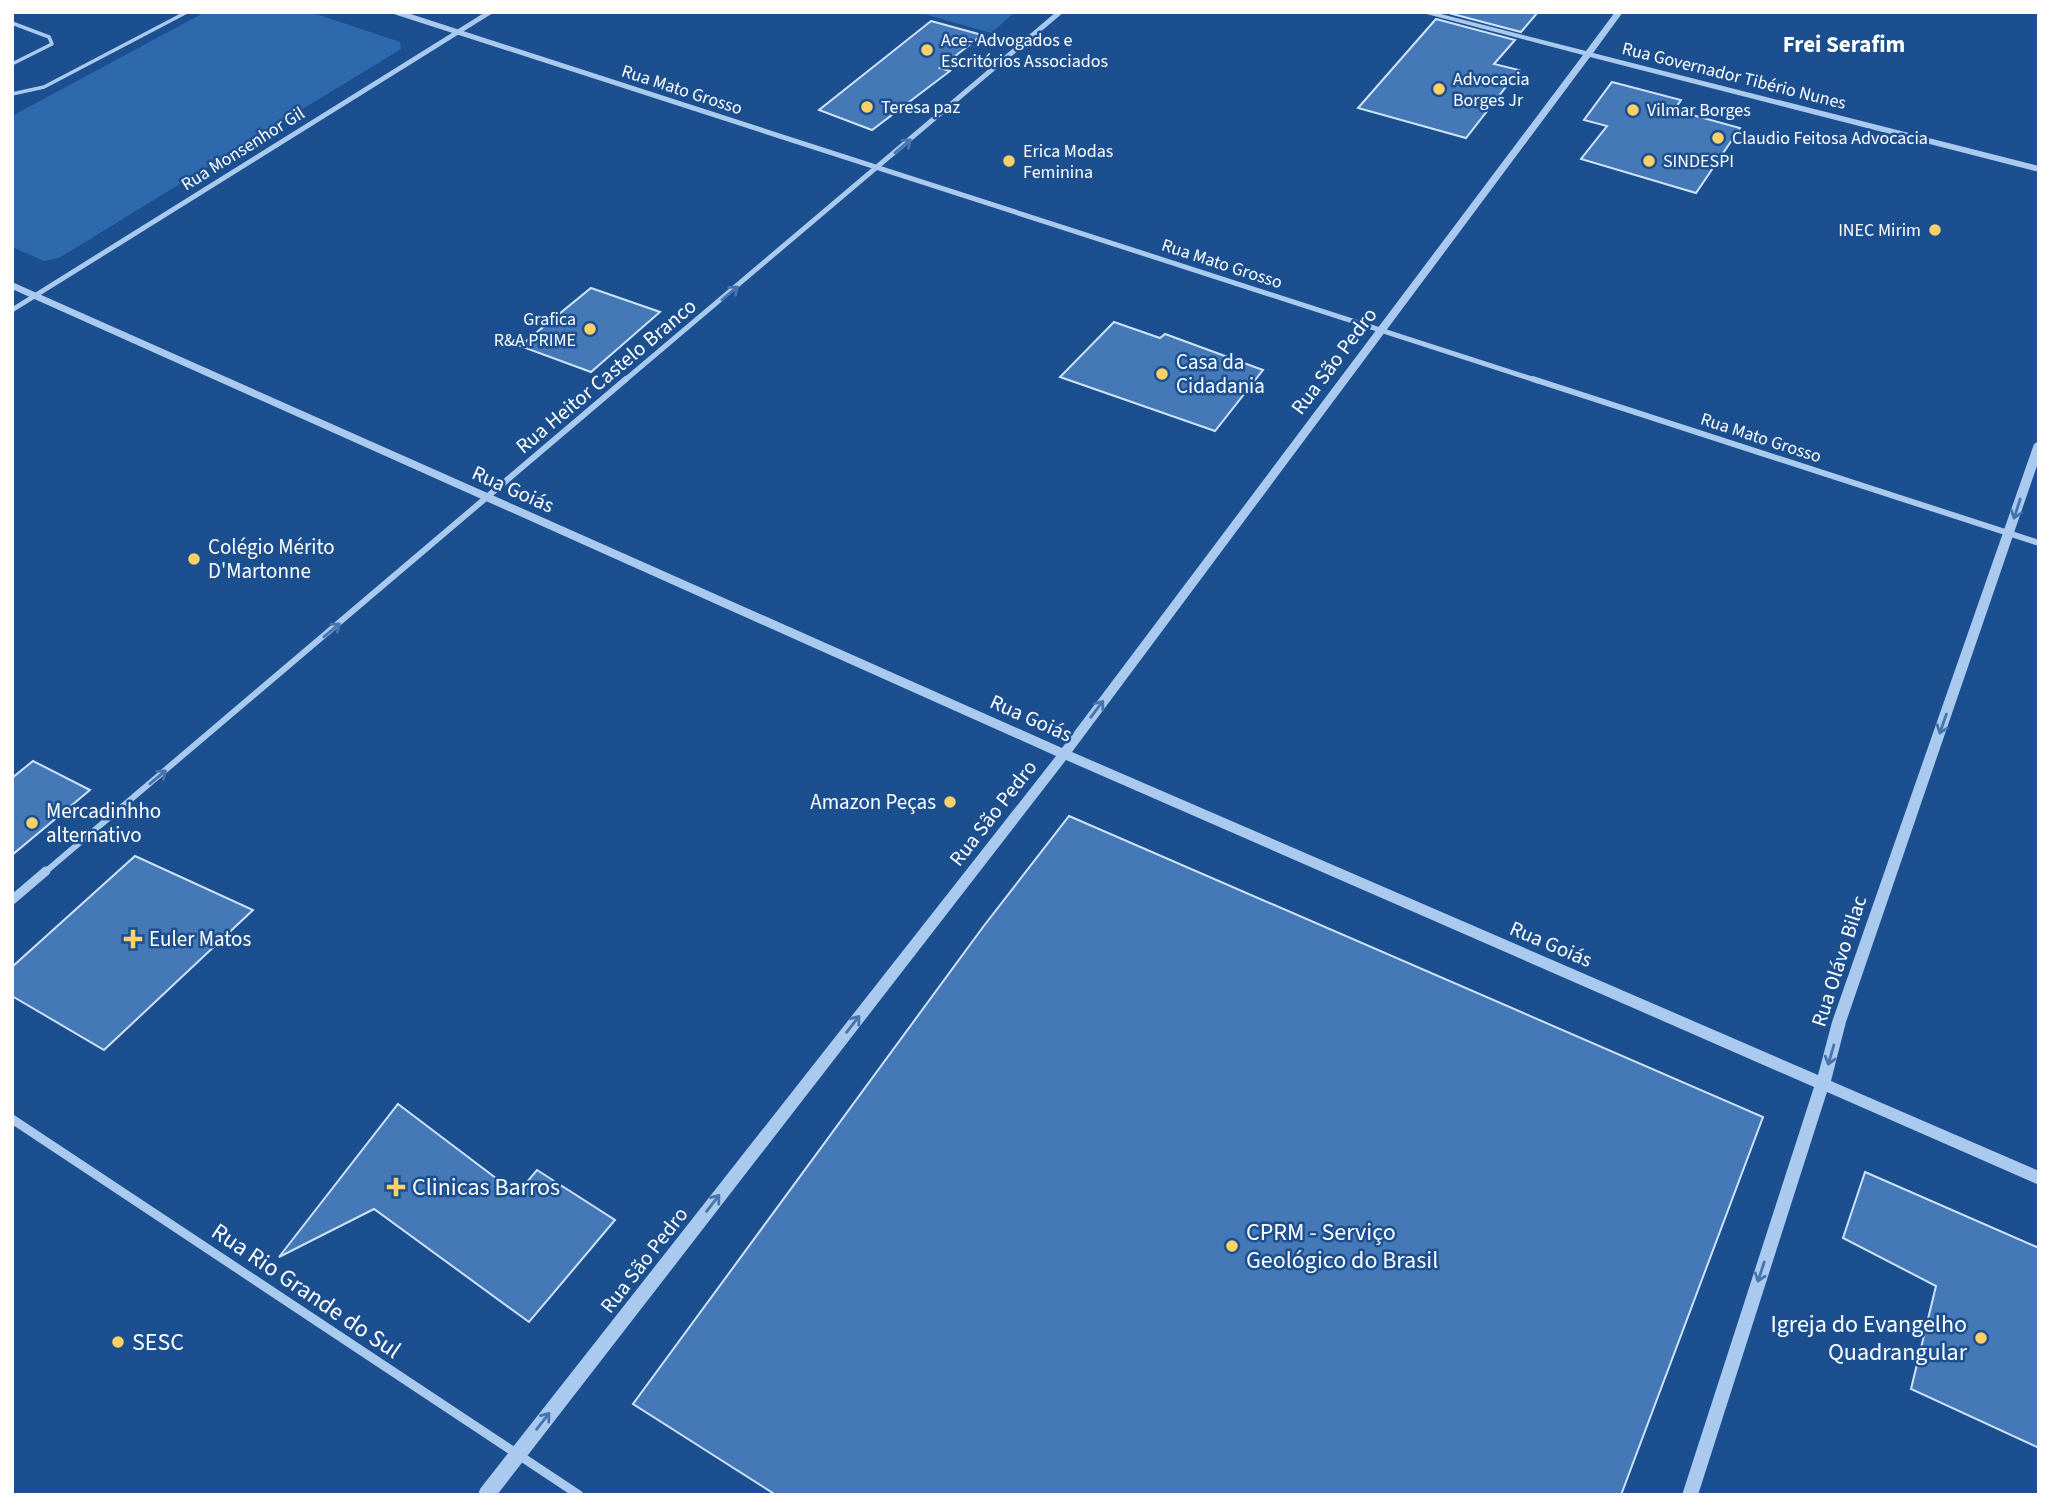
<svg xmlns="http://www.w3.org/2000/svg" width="2051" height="1507" font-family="'Source Sans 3',sans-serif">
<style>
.green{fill:#2e69ad}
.building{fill:#4478b7;stroke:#cfe3fa;stroke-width:2}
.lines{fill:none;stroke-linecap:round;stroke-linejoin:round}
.service{stroke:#a9c9ee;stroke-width:3.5}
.minor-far2{stroke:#a9c9ee;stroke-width:5}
.minor-far1{stroke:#a9c9ee;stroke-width:6}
.minor{stroke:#a9c9ee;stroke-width:9}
.tertiary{fill:#a9c9ee;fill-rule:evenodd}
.oneway{stroke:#4674ac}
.poi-dot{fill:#ffd166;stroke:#1b4f8f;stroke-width:2.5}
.labels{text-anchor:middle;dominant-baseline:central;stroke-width:5;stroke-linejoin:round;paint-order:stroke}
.far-poi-label{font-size:18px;fill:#fff;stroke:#1b4f8f;text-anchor:start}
.far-street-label{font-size:18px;fill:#fff;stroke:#1b4f8f}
.street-label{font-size:21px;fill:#fff;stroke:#1b4f8f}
.poi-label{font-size:21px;fill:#fff;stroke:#1b4f8f;text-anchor:start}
.far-district-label{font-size:23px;font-weight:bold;fill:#fff;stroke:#1b4f8f}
.near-poi-label{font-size:24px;fill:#fff;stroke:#1b4f8f;text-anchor:start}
.near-street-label{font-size:24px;fill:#fff;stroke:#1b4f8f}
</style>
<rect width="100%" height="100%" fill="#1b4f8f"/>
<path class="green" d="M 205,12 L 310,12 L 400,42 L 401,49 L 59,258 L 44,261 L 12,247 L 12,116 Z
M 917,12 L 1015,12 L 991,33 Z"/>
<path class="building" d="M 1445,12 L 1538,12 L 1521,32 Z
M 1436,19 L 1515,40 L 1494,64 L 1519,70 L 1466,138 L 1358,108 Z
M 931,21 L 982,35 L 940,68 L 950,71 L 872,130 L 819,110 Z
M 1612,82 L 1681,100 L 1674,110 L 1740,128 L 1696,193 L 1581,159 L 1607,126 L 1584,120 Z
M 591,288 L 660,312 L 591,372 L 520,346 Z
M 1114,322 L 1160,338 L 1165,334 L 1263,370 L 1215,431 L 1060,377 Z
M 33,761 L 90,790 L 12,855 L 12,778 Z
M 1069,816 L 1763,1117 L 1621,1495 L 776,1495 L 633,1404 L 983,927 Z
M 135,856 L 253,910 L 104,1050 L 12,996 L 12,967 Z
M 398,1104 L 517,1194 L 537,1170 L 615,1220 L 529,1322 L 374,1209 L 279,1257 Z
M 1865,1172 L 2039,1248 L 2039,1448 L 1911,1389 L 1936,1286 L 1843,1238 Z"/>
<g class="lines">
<path class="service" d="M 12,23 L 49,37 L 52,44 L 12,64
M 12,94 L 44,87 L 187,12"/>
<path class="minor-far2" d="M 396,12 L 1538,381
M 12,310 L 490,12
M 624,381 L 1060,12"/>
<path class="minor-far1" d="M 1533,379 L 2039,543
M 44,873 L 626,379"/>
<path class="minor" d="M 12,900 L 46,871
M 12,1119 L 579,1495"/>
<path class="tertiary" d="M 1419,12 L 1433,12 L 1586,51 L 1615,12 L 1623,12 L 1593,53 L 2039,166 L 2039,172 L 1590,57 L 1072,752 L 1818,1075 L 1832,1022 L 2034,444 L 2039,441 L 2039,460 L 1846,1022 L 1831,1081 L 2039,1171 L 2039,1185 L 1827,1092 L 1698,1495 L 1682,1495 L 1814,1087 L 1066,760 L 497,1495 L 478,1495 L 480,1489 L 1056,756 L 12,289 L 12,282 L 1062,748 L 1583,55 Z"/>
</g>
<defs><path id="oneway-shaft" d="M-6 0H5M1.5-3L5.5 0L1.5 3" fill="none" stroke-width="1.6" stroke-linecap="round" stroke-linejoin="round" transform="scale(1.75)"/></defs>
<g class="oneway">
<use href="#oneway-shaft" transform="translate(903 146) rotate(-40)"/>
<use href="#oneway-shaft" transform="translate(730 293) rotate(-40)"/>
<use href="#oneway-shaft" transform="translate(2017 509) rotate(108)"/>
<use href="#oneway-shaft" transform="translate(332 630) rotate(-40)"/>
<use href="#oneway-shaft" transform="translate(1097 709) rotate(-53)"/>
<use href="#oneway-shaft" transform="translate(1943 724) rotate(109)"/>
<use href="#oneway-shaft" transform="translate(158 777) rotate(-40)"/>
<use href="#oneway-shaft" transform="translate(853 1024) rotate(-52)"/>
<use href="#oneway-shaft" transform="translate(1831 1055) rotate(106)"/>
<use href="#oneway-shaft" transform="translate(713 1203) rotate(-52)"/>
<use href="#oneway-shaft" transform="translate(1761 1272) rotate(108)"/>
<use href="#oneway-shaft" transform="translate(543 1421) rotate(-52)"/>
</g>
<g class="poi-dot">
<circle cx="927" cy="50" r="7"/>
<circle cx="1439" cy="89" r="7"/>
<circle cx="867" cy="107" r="7"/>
<circle cx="1633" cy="110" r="7"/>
<circle cx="1718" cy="138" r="7"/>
<circle cx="1009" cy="161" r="7"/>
<circle cx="1649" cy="161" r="7"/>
<circle cx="1935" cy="230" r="7"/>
<circle cx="590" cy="329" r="7"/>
<circle cx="1162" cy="374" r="7"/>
<circle cx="194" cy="559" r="7"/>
<circle cx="950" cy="802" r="7"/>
<circle cx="32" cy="823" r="7"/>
<path d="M129.5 928.5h7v7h7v7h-7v7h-7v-7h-7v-7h7z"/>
<path d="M392.5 1176.5h7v7h7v7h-7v7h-7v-7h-7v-7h7z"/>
<circle cx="1232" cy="1246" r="7"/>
<circle cx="1981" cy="1338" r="7"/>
<circle cx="118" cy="1342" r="7"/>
</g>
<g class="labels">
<g class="far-poi-label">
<text x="941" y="40">Ace- Advogados e<tspan x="941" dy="21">Escritórios Associados</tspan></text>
<text x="1453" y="79">Advocacia<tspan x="1453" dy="21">Borges Jr</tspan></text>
<text x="881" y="107">Teresa paz</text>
<text x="1647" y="110">Vilmar Borges</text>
<text x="1732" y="138">Claudio Feitosa Advocacia</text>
<text x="1023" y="151">Erica Modas<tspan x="1023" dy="21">Feminina</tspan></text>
<text x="1663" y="161">SINDESPI</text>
<text x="1921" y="230" text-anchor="end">INEC Mirim</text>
<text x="576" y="319" text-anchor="end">Grafica<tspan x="576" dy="21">R&amp;A PRIME</tspan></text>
</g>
<g class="far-street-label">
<text transform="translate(1734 76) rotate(14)">Rua Governador Tibério Nunes</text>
<text transform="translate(682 90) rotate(18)">Rua Mato Grosso</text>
<text transform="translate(243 149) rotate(-32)">Rua Monsenhor Gil</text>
<text transform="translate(1222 264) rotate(18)">Rua Mato Grosso</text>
<text transform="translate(1761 438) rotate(18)">Rua Mato Grosso</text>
</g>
<g class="street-label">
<text transform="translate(1334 361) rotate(-53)">Rua São Pedro</text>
<text transform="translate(606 376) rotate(-40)">Rua Heitor Castelo Branco</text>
<text transform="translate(513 489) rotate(24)">Rua Goiás</text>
<text transform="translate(1031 718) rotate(24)">Rua Goiás</text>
<text transform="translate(993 813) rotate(-52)">Rua São Pedro</text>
<text transform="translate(1551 944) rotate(23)">Rua Goiás</text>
<text transform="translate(1839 961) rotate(-72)">Rua Olávo Bilac</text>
<text transform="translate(644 1260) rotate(-52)">Rua São Pedro</text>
</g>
<g class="poi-label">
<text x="1176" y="362">Casa da<tspan x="1176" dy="24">Cidadania</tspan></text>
<text x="208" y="547">Colégio Mérito<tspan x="208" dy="24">D'Martonne</tspan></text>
<text x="936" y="802" text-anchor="end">Amazon Peças</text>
<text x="46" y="811">Mercadinhho<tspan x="46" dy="24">alternativo</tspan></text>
<text x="149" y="939">Euler Matos</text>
</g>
<g class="far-district-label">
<text x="1844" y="44">Frei Serafim</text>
</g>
<g class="near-poi-label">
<text x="412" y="1187">Clinicas Barros</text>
<text x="1246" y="1232">CPRM - Serviço<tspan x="1246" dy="28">Geológico do Brasil</tspan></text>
<text x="1967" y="1324" text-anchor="end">Igreja do Evangelho<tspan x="1967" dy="28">Quadrangular</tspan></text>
<text x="132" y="1342">SESC</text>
</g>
<g class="near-street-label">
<text transform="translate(306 1291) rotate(34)">Rua Rio Grande do Sul</text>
</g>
</g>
<rect width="2051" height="1507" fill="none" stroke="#ffffff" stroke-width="28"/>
</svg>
